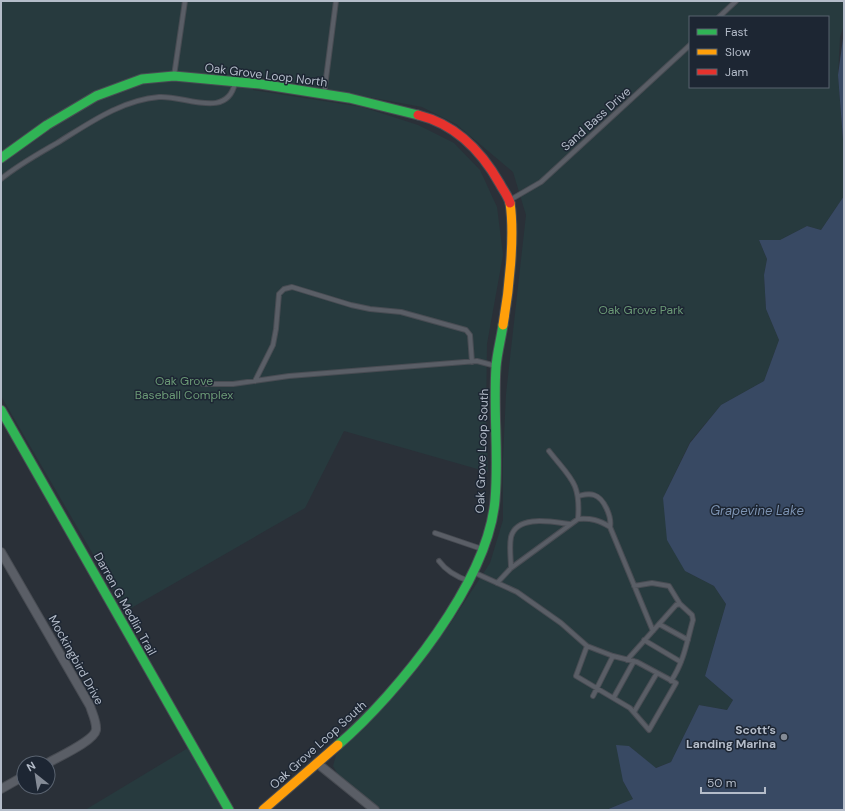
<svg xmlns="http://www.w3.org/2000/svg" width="845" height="811" font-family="'DM Sans',sans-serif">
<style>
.green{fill:#273a3e;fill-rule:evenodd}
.water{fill:#384963}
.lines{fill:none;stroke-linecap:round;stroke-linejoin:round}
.lane-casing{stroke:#484c53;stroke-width:6}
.street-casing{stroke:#484c53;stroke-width:10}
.fast-casing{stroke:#484c53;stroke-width:11}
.slow-casing{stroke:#484c53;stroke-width:11}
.jam-casing{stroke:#484c53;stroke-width:11}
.lane{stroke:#5a5e66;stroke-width:4}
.street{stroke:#5a5e66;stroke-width:8}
.fast{stroke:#30b455;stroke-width:9}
.slow{stroke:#ff9f0a;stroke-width:9}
.jam{stroke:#e5322d;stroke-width:9}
.poi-dot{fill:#848b96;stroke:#1d2633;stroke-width:1.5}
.labels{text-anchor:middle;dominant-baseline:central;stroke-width:3;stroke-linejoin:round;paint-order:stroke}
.street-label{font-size:12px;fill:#b4bcc9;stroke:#1d2633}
.park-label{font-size:12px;fill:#6b9a76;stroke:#1d2633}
.poi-label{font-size:12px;font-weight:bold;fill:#b4bcc9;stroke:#1d2633;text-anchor:end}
.water-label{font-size:13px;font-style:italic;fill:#7c92b1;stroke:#1d2633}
</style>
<rect width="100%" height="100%" fill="#2a3038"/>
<path class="green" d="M 1,1 L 844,1 L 844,25 L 840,37 L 838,75 L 844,153 L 844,196 L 821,230 L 807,226 L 780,240 L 759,240 L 767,259 L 764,275 L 766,309 L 779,340 L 764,381 L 721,405 L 690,442 L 663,498 L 685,571 L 714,586 L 726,604 L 705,676 L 733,700 L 727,710 L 699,705 L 671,762 L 655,768 L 629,746 L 623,781 L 633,799 L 606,810 L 381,810 L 340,778 L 333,766 L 336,755 L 381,709 L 450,624 L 490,563 L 503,520 L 503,458 L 506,394 L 526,215 L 513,172 L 456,124 L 422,107 L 261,77 L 253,90 L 362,107 L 418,125 L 454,143 L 480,170 L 497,207 L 503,255 L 487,344 L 486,418 L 488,472 L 344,431 L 305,508 L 126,611 L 1,396 ZM 690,17 L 828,17 L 828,87 L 690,87 Z
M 188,748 L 224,810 L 85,810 Z"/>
<path class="water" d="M 844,31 L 844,153 L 838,75 Z
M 844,196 L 844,810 L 606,810 L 633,799 L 623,781 L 616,745 L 629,746 L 656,768 L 671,762 L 699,705 L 727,710 L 733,700 L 705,676 L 726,604 L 714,586 L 685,571 L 667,540 L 663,498 L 690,443 L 721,405 L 764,381 L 779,340 L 766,309 L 764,275 L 767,259 L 759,240 L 780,240 L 807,226 L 821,230 Z"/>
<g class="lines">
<g class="lane-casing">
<path id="lane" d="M 719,17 L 736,1
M 174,76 L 185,1
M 324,94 L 336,1
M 1,179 C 18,165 38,154 57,143 C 88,124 121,100 159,97 C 184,95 227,120 235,83
M 510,200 L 541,182 L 690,45
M 255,381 L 273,345 L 276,329 L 279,294 L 284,289 L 292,287 L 351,305 L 370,309 L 401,312 L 466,330 L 470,335 L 472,362
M 203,384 L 233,384 L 289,376 L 477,361 L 496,366
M 549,451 C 570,478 581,482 578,519
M 578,496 C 583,495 588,493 594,495 C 604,498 612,517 610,527
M 435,533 L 482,549
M 439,561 C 447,572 457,577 469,581
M 511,568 C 511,559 509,547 511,537 C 517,514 553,522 570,524
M 473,572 L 517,592 L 561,623 L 587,646 L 613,656 L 593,696
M 497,583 L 511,568 L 578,519 C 591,518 599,520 610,527 L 653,631
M 634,586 L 652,583 L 669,586 L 680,604
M 659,624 L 688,640
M 644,640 L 681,662
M 587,646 L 576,676 L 630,708 L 649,730 L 676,683 L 637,662 L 613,656
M 627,660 L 676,605 L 680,604 L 692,615 L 693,620 C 687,641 684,662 671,681
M 614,697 L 634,661
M 634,712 L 657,673"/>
</g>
<g class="street-casing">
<path id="street" d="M 1,552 L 90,706 C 92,713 97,722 96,730 C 94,741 58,757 48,763
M 317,763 L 375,810
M 1,789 L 24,776"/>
</g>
<g class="fast-casing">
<path id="fast" d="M 1,158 L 47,125 L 96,96 L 142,79 L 174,76 L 260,84 L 349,98 L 418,115
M 1,410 L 229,810
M 338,745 C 399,692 488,582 495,500 C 499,455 493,411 496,367 C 497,353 501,339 503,325"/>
</g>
<g class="slow-casing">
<path id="slow" d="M 503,325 C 509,291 515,236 510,203
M 263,810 L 338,745"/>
</g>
<g class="jam-casing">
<path id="jam" d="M 418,115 C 455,124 482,152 500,184 C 503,190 508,196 510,203"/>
</g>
<use href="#lane" class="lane"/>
<use href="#street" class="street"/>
<use href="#fast" class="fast"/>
<use href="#slow" class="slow"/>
<use href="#jam" class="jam"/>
</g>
<circle class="poi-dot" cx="784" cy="737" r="4"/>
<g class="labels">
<g class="street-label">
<text transform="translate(266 75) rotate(7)">Oak Grove Loop North</text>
<text transform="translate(596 119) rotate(-42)">Sand Bass Drive</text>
<text transform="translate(482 451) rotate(-88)">Oak Grove Loop South</text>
<text transform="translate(125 604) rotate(61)">Darren G Medlin Trail</text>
<text transform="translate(76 660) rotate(61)">Mockingbird Drive</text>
<text transform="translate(318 745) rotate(-42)">Oak Grove Loop South</text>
</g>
<g class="park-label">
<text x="641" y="310">Oak Grove Park</text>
<text x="184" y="381">Oak Grove<tspan x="184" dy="14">Baseball Complex</tspan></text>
</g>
<g class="poi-label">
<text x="776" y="730">Scott’s<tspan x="776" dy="14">Landing Marina</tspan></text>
</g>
<g class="water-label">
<text x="757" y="510">Grapevine Lake</text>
</g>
</g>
<rect width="845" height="811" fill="none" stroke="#b4bcc9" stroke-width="4"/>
<rect x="689" y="16" width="140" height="72" fill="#1d2633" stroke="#59626f"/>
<rect x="697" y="29" width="20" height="6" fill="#30b455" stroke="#59626f"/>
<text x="725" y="36" font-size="12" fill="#b4bcc9">Fast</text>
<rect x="697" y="49" width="20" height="6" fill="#ff9f0a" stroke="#59626f"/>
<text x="725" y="56" font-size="12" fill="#b4bcc9">Slow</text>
<rect x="697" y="69" width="20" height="6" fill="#e5322d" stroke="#59626f"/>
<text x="725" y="76" font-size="12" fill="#b4bcc9">Jam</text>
<g transform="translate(36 775) rotate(330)"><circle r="19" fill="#1d2633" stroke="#59626f"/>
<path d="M0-3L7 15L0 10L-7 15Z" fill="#848b96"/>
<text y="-6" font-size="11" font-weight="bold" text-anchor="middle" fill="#b4bcc9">N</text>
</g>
<path d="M701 787v6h64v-6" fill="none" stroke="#b4bcc9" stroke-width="2"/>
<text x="707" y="787" font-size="12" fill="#b4bcc9" stroke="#1d2633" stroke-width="3" paint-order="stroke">50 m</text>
</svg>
